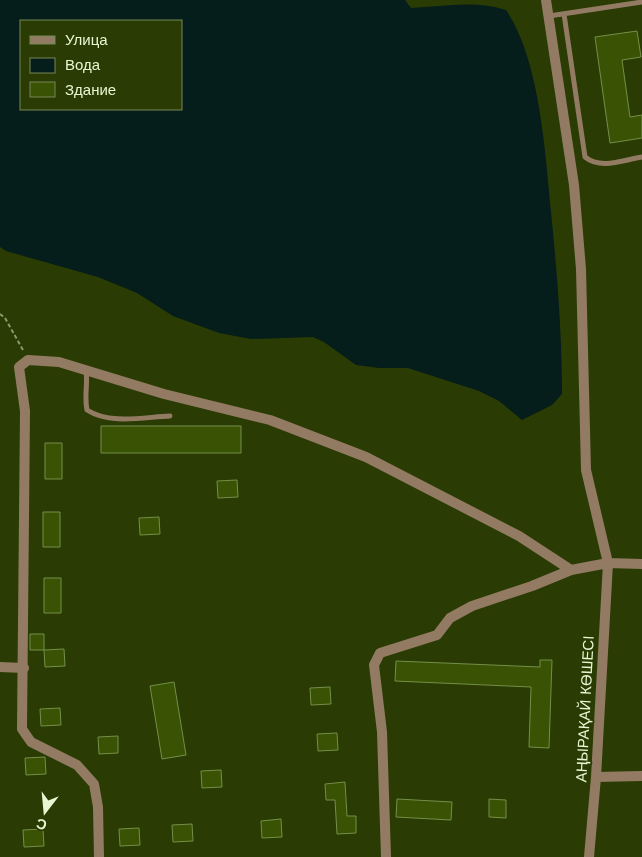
<svg xmlns="http://www.w3.org/2000/svg" width="642" height="857" font-family="'Work Sans',sans-serif">
<style>
.water{fill:#051d1b;fill-rule:evenodd}
.building{fill:#3a5203;stroke:#738f49}
.lines{fill:none;stroke-linecap:round;stroke-linejoin:round}
.path{stroke:#899a6c;stroke-width:2;stroke-dasharray:4 2.5;stroke-linecap:butt}
.service{stroke:#937b63;stroke-width:5}
.minor{stroke:#937b63;stroke-width:10}
.labels{text-anchor:middle;dominant-baseline:central;stroke-width:4;stroke-linejoin:round;paint-order:stroke}
.street-label{font-size:15px;fill:#e7f7d3;stroke:#2a3c03}
</style>
<rect width="100%" height="100%" fill="#2a3c03"/>
<path class="water" d="M 0,0 L 405,0 L 411,8 C 443,6 477,0 506,10 C 540,60 545,152 551,212 C 557,272 562,333 562,394 L 552,405 L 522,420 L 499,401 L 479,391 L 408,368 L 379,368 L 356,365 L 324,342 L 313,337 L 251,339 L 219,333 L 173,316 L 137,293 L 98,277 L 6,251 L 0,247 ZM 21,21 L 181,21 L 181,109 L 21,109 Z"/>
<path class="building" d="M 637,31 L 641,57 L 622,60 L 630,117 L 642,115 L 642,138 L 610,143 L 595,37 Z
M 101,426 L 241,426 L 241,453 L 101,453 Z
M 45,443 L 62,443 L 62,479 L 45,479 Z
M 237,480 L 238,497 L 218,498 L 217,481 Z
M 43,512 L 60,512 L 60,547 L 43,547 Z
M 159,517 L 160,534 L 140,535 L 139,518 Z
M 44,578 L 61,578 L 61,613 L 44,613 Z
M 30,634 L 44,634 L 44,650 L 30,650 Z
M 64,649 L 65,666 L 45,667 L 44,650 Z
M 540,660 L 552,660 L 549,748 L 529,747 L 531,687 L 395,681 L 396,661 L 540,667 Z
M 174,682 L 186,755 L 162,759 L 150,686 Z
M 330,687 L 331,704 L 311,705 L 310,688 Z
M 60,708 L 61,725 L 41,726 L 40,709 Z
M 337,733 L 338,750 L 318,751 L 317,734 Z
M 118,736 L 118,753 L 99,754 L 98,737 Z
M 45,757 L 46,774 L 26,775 L 25,758 Z
M 221,770 L 222,787 L 202,788 L 201,771 Z
M 345,782 L 347,816 L 356,816 L 356,833 L 337,834 L 335,800 L 326,800 L 325,784 Z
M 397,799 L 452,802 L 451,820 L 396,817 Z
M 489,799 L 506,800 L 506,818 L 489,817 Z
M 281,819 L 282,837 L 262,838 L 261,821 Z
M 192,824 L 193,841 L 173,842 L 172,825 Z
M 139,828 L 140,845 L 120,846 L 119,829 Z
M 43,829 L 44,846 L 24,847 L 23,830 Z"/>
<g class="lines">
<path class="path" d="M 0,314 L 5,318 L 23,350"/>
<path class="service" d="M 564,14 L 585,157 C 601,170 623,160 642,157
M 549,16 L 642,2
M 86,370 C 88,384 84,396 87,410 C 110,425 144,417 170,416"/>
<path class="minor" d="M 546,0 L 574,185 L 581,269 L 586,470 L 608,563 L 596,777 L 589,857
M 0,667 L 24,668
M 596,777 L 642,776
M 99,857 L 98,807 L 94,784 L 77,765 L 31,742 L 22,729 L 25,411 L 19,367 L 28,360 L 59,362 L 164,394 L 270,420 L 366,457 L 519,536 L 571,570 L 608,563 L 642,564
M 386,857 L 382,732 L 374,665 L 380,653 L 437,635 L 450,618 L 472,606 L 532,586 L 571,570"/>
</g>
<g class="labels">
<g class="street-label">
<text transform="translate(585 709) rotate(-87)">АҢЫРАҚАЙ КӨШЕСІ</text>
</g>
</g>
<rect x="20" y="20" width="162" height="90" fill="#2a3c03" stroke="#768756"/>
<rect x="30" y="36" width="25" height="8" fill="#937b63" stroke="#768756"/>
<text x="65" y="45" font-size="15" fill="#e7f7d3">Улица</text>
<rect x="30" y="58" width="25" height="15" fill="#051d1b" stroke="#768756"/>
<text x="65" y="70" font-size="15" fill="#e7f7d3">Вода</text>
<rect x="30" y="82" width="25" height="15" fill="#3a5203" stroke="#768756"/>
<text x="65" y="95" font-size="15" fill="#e7f7d3">Здание</text>
<g transform="translate(45 812) rotate(196)" stroke="#2a3c03" stroke-width="4" paint-order="stroke">
<path d="M0-4L9 19L0 12L-9 19Z" fill="#e7f7d3"/>
<text y="-8" font-size="14" font-weight="bold" text-anchor="middle" fill="#e7f7d3">С</text>
</g>
</svg>
